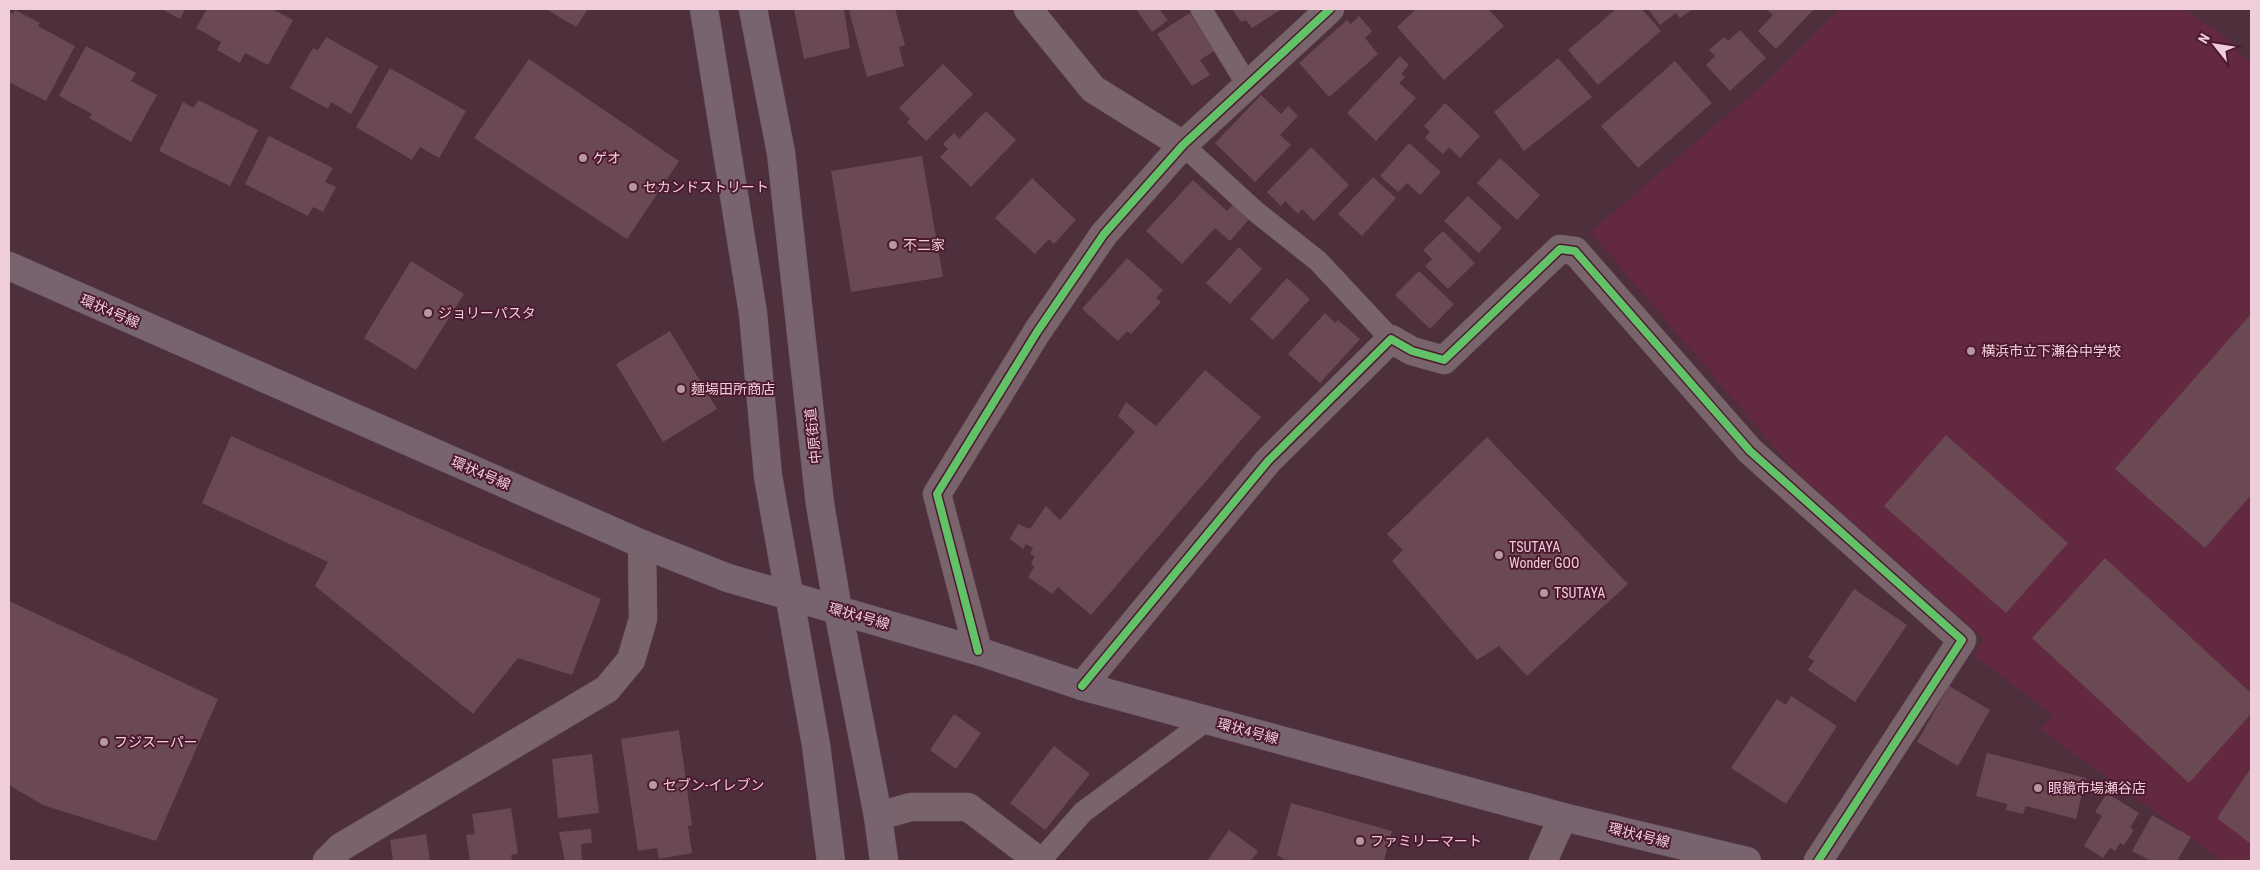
<svg xmlns="http://www.w3.org/2000/svg" width="2260" height="870" font-family="'Roboto Condensed','Noto Sans JP',sans-serif">
<style>
.built{fill:#622941}
.building{fill:#6a4952}
.lines{fill:none;stroke-linecap:round;stroke-linejoin:round}
.service-casing{stroke:#664d57;stroke-width:22}
.minor-casing{stroke:#664d57;stroke-width:29}
.primary-casing{stroke:#664d57;stroke-width:29}
.service{stroke:#79646c;stroke-width:21}
.minor{stroke:#79646c;stroke-width:28}
.primary{stroke:#77646f;stroke-width:28}
.cycleway-casing{stroke:#4d192f;stroke-width:11}
.cycleway{stroke:#61c268;stroke-width:8}
.poi-dot{fill:#b797a2;stroke:#4d192f;stroke-width:2}
.labels{text-anchor:middle;dominant-baseline:central;stroke-width:4;stroke-linejoin:round;paint-order:stroke}
.poi-label{font-size:14px;fill:#f0ced9;stroke:#4d192f;text-anchor:start}
.street-label{font-size:14px;fill:#f0ced9;stroke:#4d192f}
</style>
<rect width="100%" height="100%" fill="#4d303c"/>
<path class="built" d="M 1840,9 L 2184,9 L 2221,33 L 2251,64 L 2251,861 L 2222,861 L 2040,729 L 2053,716 L 1973,655 L 1984,639 L 1794,470 L 1590,232 L 1772,77 Z"/>
<path class="building" d="M 162,9 L 185,9 L 180,19 Z
M 207,9 L 272,9 L 293,20 L 268,65 L 245,53 L 240,63 L 217,50 L 221,42 L 196,28 Z
M 546,9 L 588,9 L 576,27 Z
M 794,9 L 844,9 L 850,48 L 804,59 Z
M 855,9 L 895,9 L 905,45 L 899,47 L 904,66 L 867,77 L 849,11 Z
M 1136,9 L 1159,9 L 1168,20 L 1152,32 Z
M 1232,9 L 1282,9 L 1252,28 L 1246,20 L 1241,22 Z
M 1416,9 L 1488,9 L 1504,26 L 1444,80 L 1397,27 Z
M 1616,9 L 1642,9 L 1661,31 L 1598,85 L 1568,50 Z
M 1648,9 L 1693,9 L 1680,18 L 1676,13 L 1660,25 Z
M 1766,9 L 1814,9 L 1776,49 L 1758,31 L 1773,15 Z
M 15,10 L 40,23 L 38,26 L 75,46 L 46,101 L 9,82 L 9,12 L 13,14 Z
M 1190,13 L 1214,51 L 1200,60 L 1210,75 L 1192,86 L 1157,34 Z
M 1359,16 L 1372,31 L 1365,38 L 1378,54 L 1329,97 L 1299,63 L 1347,20 L 1351,24 Z
M 1740,30 L 1766,58 L 1730,91 L 1706,65 L 1715,56 L 1709,50 L 1724,37 L 1728,41 Z
M 326,37 L 378,66 L 351,114 L 331,102 L 328,109 L 290,88 L 313,48 L 318,50 Z
M 86,46 L 136,73 L 131,81 L 157,95 L 131,142 L 89,118 L 92,114 L 59,96 Z
M 1400,56 L 1409,65 L 1401,74 L 1405,77 L 1399,83 L 1416,98 L 1376,141 L 1347,113 Z
M 1558,58 L 1592,97 L 1524,151 L 1494,112 Z
M 529,59 L 679,161 L 627,239 L 474,138 Z
M 1675,61 L 1712,103 L 1638,168 L 1601,126 Z
M 943,64 L 973,94 L 926,141 L 907,122 L 910,119 L 899,108 Z
M 390,68 L 466,111 L 439,158 L 420,147 L 412,160 L 356,127 Z
M 1261,95 L 1281,114 L 1288,106 L 1298,116 L 1280,135 L 1291,145 L 1255,182 L 1215,143 Z
M 198,100 L 258,130 L 230,186 L 159,151 L 183,102 L 194,108 Z
M 1445,103 L 1480,136 L 1460,158 L 1449,147 L 1443,154 L 1425,138 L 1430,132 L 1424,126 Z
M 986,111 L 1016,140 L 971,187 L 940,157 L 948,149 L 943,144 L 954,133 L 959,139 Z
M 269,136 L 333,168 L 325,182 L 336,187 L 323,212 L 313,207 L 308,216 L 245,184 Z
M 1409,143 L 1441,172 L 1420,195 L 1407,183 L 1398,192 L 1380,176 Z
M 1311,147 L 1349,185 L 1314,221 L 1302,209 L 1298,214 L 1285,201 L 1281,206 L 1267,192 Z
M 922,156 L 943,277 L 851,292 L 831,171 Z
M 1500,158 L 1540,195 L 1517,220 L 1477,183 Z
M 1373,177 L 1396,198 L 1362,236 L 1338,214 Z
M 1032,178 L 1076,220 L 1054,244 L 1049,239 L 1035,254 L 995,218 Z
M 1193,180 L 1227,211 L 1233,205 L 1249,219 L 1230,241 L 1215,228 L 1182,264 L 1146,231 Z
M 1468,196 L 1502,228 L 1479,253 L 1444,221 Z
M 1443,231 L 1475,263 L 1448,289 L 1425,266 L 1432,259 L 1423,250 Z
M 1239,247 L 1262,269 L 1230,304 L 1206,283 Z
M 1127,258 L 1163,290 L 1156,298 L 1161,302 L 1131,334 L 1127,331 L 1118,341 L 1082,309 Z
M 411,261 L 464,294 L 416,370 L 364,338 Z
M 1419,271 L 1454,304 L 1430,329 L 1395,295 Z
M 1287,278 L 1310,299 L 1273,340 L 1250,319 Z
M 1325,313 L 1335,323 L 1338,320 L 1360,339 L 1320,383 L 1288,354 Z
M 2251,314 L 2251,350 L 2249,353 L 2251,355 L 2251,495 L 2205,548 L 2115,469 Z
M 670,331 L 717,409 L 663,442 L 616,364 Z
M 1205,370 L 1261,417 L 1091,615 L 1058,587 L 1052,594 L 1028,577 L 1034,567 L 1031,563 L 1035,556 L 1030,554 L 1033,548 L 1026,544 L 1023,549 L 1010,539 L 1018,524 L 1030,529 L 1046,506 L 1060,520 L 1135,432 L 1118,416 L 1126,402 L 1156,426 Z
M 1946,435 L 2068,543 L 2006,613 L 1884,506 Z
M 231,436 L 601,599 L 572,675 L 518,658 L 473,714 L 315,586 L 328,562 L 202,503 Z
M 1487,437 L 1628,584 L 1527,676 L 1499,646 L 1477,660 L 1392,561 L 1403,550 L 1387,534 Z
M 2105,558 L 2251,693 L 2251,714 L 2189,783 L 2032,638 Z
M 1854,589 L 1907,625 L 1855,702 L 1808,670 L 1814,661 L 1808,657 Z
M 9,601 L 218,699 L 156,841 L 43,805 L 9,785 Z
M 1949,686 L 1990,710 L 1958,766 L 1917,742 Z
M 1791,696 L 1837,726 L 1786,804 L 1731,768 L 1777,699 L 1786,705 Z
M 954,714 L 981,733 L 956,769 L 930,750 Z
M 679,730 L 692,825 L 688,826 L 692,853 L 659,859 L 657,848 L 638,851 L 621,739 Z
M 1054,746 L 1090,774 L 1045,830 L 1010,803 Z
M 1987,753 L 2086,778 L 2076,819 L 2026,806 L 2023,814 L 2006,810 L 2007,804 L 1976,796 Z
M 592,754 L 599,813 L 558,818 L 552,759 Z
M 2251,768 L 2251,844 L 2217,818 Z
M 2107,793 L 2139,813 L 2130,828 L 2134,830 L 2124,845 L 2120,843 L 2115,851 L 2110,848 L 2103,858 L 2084,846 L 2102,816 L 2095,812 Z
M 1291,803 L 1392,831 L 1384,861 L 1287,861 L 1277,855 Z
M 511,808 L 518,854 L 511,855 L 512,861 L 470,861 L 466,835 L 475,834 L 472,814 Z
M 2152,815 L 2191,837 L 2177,861 L 2151,861 L 2132,851 Z
M 591,829 L 592,843 L 581,844 L 582,860 L 565,861 L 559,832 Z
M 1229,830 L 1258,851 L 1251,861 L 1207,861 Z
M 426,834 L 430,861 L 393,861 L 390,840 Z"/>
<g class="lines">
<g class="service-casing">
<path id="service" d="M 1201,9 L 1248,86
M 1183,145 L 1255,211 L 1318,261 L 1391,339
M 1040,861 L 1083,812 L 1207,720"/>
</g>
<g class="minor-casing">
<path id="minor" d="M 1028,9 L 1093,89 L 1183,145
M 978,651 L 937,494 L 1037,332 L 1104,234 L 1183,145 L 1330,9
M 1082,686 L 1268,461 L 1391,339 L 1412,351 L 1444,360 L 1560,249 L 1575,251 L 1750,451 L 1962,640 L 1818,861
M 878,816 L 911,807 L 968,807 L 1039,861
M 327,861 L 341,847 L 607,689 L 631,660 L 643,619 L 642,544
M 1543,861 L 1563,817"/>
</g>
<g class="primary-casing">
<path id="primary" d="M 704,9 L 753,313 L 768,476 L 816,745 L 831,861
M 753,9 L 781,153 L 820,504 L 838,610 L 878,816 L 884,861
M 9,266 L 642,544 L 728,578 L 978,651 L 1082,686 L 1563,817 L 1747,861"/>
</g>
<use href="#service" class="service"/>
<use href="#minor" class="minor"/>
<use href="#primary" class="primary"/>
<g class="cycleway-casing">
<path id="cycleway" d="M 978,651 L 937,494 L 1037,332 L 1104,234 L 1183,145 L 1330,9
M 1082,686 L 1268,461 L 1391,339 L 1412,351 L 1444,360 L 1560,249 L 1575,251 L 1750,451 L 1962,640 L 1818,861"/>
</g>
<use href="#cycleway" class="cycleway"/>
</g>
<g class="poi-dot">
<circle cx="583" cy="158" r="5"/>
<circle cx="633" cy="187" r="5"/>
<circle cx="893" cy="245" r="5"/>
<circle cx="428" cy="313" r="5"/>
<circle cx="1971" cy="351" r="5"/>
<circle cx="681" cy="389" r="5"/>
<circle cx="1499" cy="555" r="5"/>
<circle cx="1544" cy="593" r="5"/>
<circle cx="104" cy="742" r="5"/>
<circle cx="653" cy="785" r="5"/>
<circle cx="2038" cy="788" r="5"/>
<circle cx="1360" cy="841" r="5"/>
</g>
<g class="labels">
<g class="poi-label">
<text x="593" y="158">ゲオ</text>
<text x="643" y="187">セカンドストリート</text>
<text x="903" y="245">不二家</text>
<text x="438" y="313">ジョリーパスタ</text>
<text x="1981" y="351">横浜市立下瀬谷中学校</text>
<text x="691" y="389">麺場田所商店</text>
<text x="1509" y="547">TSUTAYA<tspan x="1509" dy="16">Wonder GOO</tspan></text>
<text x="1554" y="593">TSUTAYA</text>
<text x="114" y="742">フジスーパー</text>
<text x="663" y="785">セブン-イレブン</text>
<text x="2048" y="788">眼鏡市場瀬谷店</text>
<text x="1370" y="841">ファミリーマート</text>
</g>
<g class="street-label">
<text transform="translate(110 311) rotate(23)">環状4号線</text>
<text transform="translate(813 436) rotate(-96)">中原街道</text>
<text transform="translate(481 473) rotate(23)">環状4号線</text>
<text transform="translate(859 616) rotate(16)">環状4号線</text>
<text transform="translate(1248 731) rotate(15)">環状4号線</text>
<text transform="translate(1639 835) rotate(14)">環状4号線</text>
</g>
</g>
<rect width="2260" height="870" fill="none" stroke="#f0ced9" stroke-width="20"/>
<g transform="translate(2215 45) rotate(300)" stroke="#4d192f" stroke-width="4" paint-order="stroke">
<path d="M0-4L9 19L0 12L-9 19Z" fill="#f0ced9"/>
<text y="-8" font-size="14" font-weight="bold" text-anchor="middle" fill="#f0ced9">N</text>
</g>
</svg>
